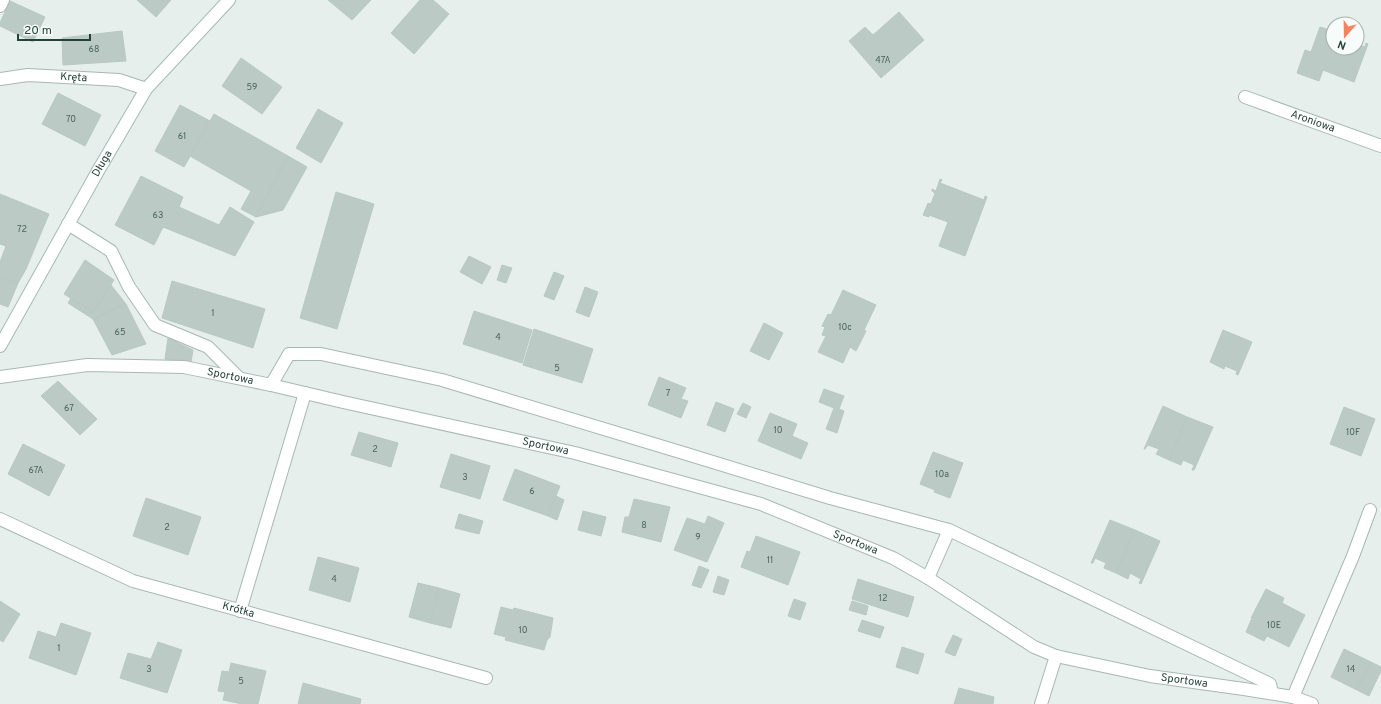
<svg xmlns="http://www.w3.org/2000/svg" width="1381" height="704" font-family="Overpass,sans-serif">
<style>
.building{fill:#bbcac4;stroke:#b8c9c2}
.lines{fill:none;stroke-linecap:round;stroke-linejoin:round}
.lane-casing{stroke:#a8b8b2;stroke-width:14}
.street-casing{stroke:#a8b8b2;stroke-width:14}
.secondary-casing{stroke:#a4bbb3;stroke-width:14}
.lane{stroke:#fff;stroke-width:12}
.street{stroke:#fff;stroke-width:12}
.secondary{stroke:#fff;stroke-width:12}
.labels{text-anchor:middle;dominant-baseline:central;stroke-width:3;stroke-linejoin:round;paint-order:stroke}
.number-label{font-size:9px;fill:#4a645c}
.street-label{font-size:11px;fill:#24423a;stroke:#f7fbf9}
</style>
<rect width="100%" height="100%" fill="#e6efeb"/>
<path class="building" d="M 137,0 L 171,0 L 156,17 Z
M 328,0 L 371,0 L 352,20 Z
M 420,0 L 433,0 L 449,14 L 414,54 L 391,33 Z
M 10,1 L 45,17 L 33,42 L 0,26 L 0,23 Z
M 899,12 L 924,40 L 881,78 L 849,41 L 865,27 L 873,35 Z
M 1320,27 L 1333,31 L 1333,48 L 1357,48 L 1357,44 L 1365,47 L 1366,43 L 1368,44 L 1354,82 L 1323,70 L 1319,81 L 1297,73 L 1305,50 L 1311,52 Z
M 122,31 L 126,61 L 63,65 L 62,38 Z
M 241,58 L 282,87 L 262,114 L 222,86 Z
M 58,93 L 101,115 L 85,146 L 42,124 Z
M 180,105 L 210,121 L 184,167 L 155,151 Z
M 318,109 L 343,123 L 321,163 L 296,148 Z
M 214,114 L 288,156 L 256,217 L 241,209 L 251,191 L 190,156 Z
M 288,156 L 307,167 L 283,210 L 256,217 Z
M 141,176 L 183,197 L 179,207 L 219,225 L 230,207 L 254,222 L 235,256 L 163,227 L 154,245 L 115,225 Z
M 940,179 L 942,180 L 940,183 L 984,200 L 985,196 L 987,197 L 965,256 L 939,246 L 948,222 L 929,215 L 929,217 L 923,215 L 928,203 L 931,204 L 935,193 L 932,191 L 932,189 L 936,191 Z
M 336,192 L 374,204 L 337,329 L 300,318 Z
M 0,194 L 49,214 L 26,269 L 18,283 L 0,276 L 0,262 L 6,246 L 0,244 Z
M 469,256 L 491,267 L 482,284 L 460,272 Z
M 85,260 L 114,280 L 93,312 L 64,294 Z
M 502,265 L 512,268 L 506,283 L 497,280 Z
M 554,272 L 564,276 L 554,300 L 544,296 Z
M 0,276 L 18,283 L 8,307 L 0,304 Z
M 172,281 L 265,309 L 253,348 L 162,318 Z
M 111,285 L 126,304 L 93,319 L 68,303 L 71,298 L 93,312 Z
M 585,287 L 598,292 L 589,317 L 576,312 Z
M 843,290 L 876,305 L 864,330 L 866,331 L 856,351 L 850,347 L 843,363 L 818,352 L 826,336 L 822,335 L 825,327 L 822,326 L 828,314 L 831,315 Z
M 126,304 L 146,344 L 112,355 L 93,319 Z
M 474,311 L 532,330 L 522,363 L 463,344 Z
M 764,323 L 783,333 L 769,360 L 750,351 Z
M 534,329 L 593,349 L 582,383 L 523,365 Z
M 1223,330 L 1252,342 L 1238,375 L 1236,374 L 1237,371 L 1225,366 L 1224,369 L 1210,362 Z
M 168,338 L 193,350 L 191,362 L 165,359 Z
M 659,377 L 686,388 L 681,399 L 688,401 L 681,418 L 648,405 Z
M 58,381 L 97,419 L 80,435 L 41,396 Z
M 824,389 L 844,396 L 839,409 L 844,411 L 837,433 L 826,429 L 834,408 L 819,402 Z
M 716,402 L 734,409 L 725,432 L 707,425 Z
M 743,403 L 751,407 L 746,418 L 737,414 Z
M 1163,406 L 1187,417 L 1169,460 L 1156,454 L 1159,449 L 1148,445 L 1145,449 L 1144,449 Z
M 1344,407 L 1375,419 L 1361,456 L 1330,444 Z
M 770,413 L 797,424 L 792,436 L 808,443 L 801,459 L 758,441 Z
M 1187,417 L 1213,427 L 1194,470 L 1192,470 L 1194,465 L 1183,460 L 1181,465 L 1169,460 Z
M 359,432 L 398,443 L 391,467 L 351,455 Z
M 23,444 L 65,465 L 49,496 L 8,474 Z
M 933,452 L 963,463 L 950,498 L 934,492 L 935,490 L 920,484 Z
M 451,454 L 490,466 L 480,499 L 440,487 Z
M 515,469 L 560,486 L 548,516 L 503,500 Z
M 556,496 L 564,500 L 557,520 L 548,516 Z
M 146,498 L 201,517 L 188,555 L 133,536 Z
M 634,499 L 670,507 L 661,542 L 622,532 L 625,517 L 629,517 Z
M 583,511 L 606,517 L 601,536 L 578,530 Z
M 459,514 L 483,521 L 479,534 L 455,528 Z
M 708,516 L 724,523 L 707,562 L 674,550 L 687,518 L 705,524 Z
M 1110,520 L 1135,530 L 1116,573 L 1104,568 L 1106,563 L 1095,558 L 1093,563 L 1091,563 Z
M 1135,530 L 1160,541 L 1141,584 L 1139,583 L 1141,579 L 1130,573 L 1128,579 L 1116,573 Z
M 756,536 L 800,552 L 788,585 L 741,567 L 747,551 L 750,552 Z
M 318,557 L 359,568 L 350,602 L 309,590 Z
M 699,566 L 709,570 L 701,588 L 692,585 Z
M 718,576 L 729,580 L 724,595 L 713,592 Z
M 858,579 L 914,597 L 908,617 L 852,599 Z
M 418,583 L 439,588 L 430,623 L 409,617 Z
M 439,588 L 460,594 L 451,628 L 430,623 Z
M 1266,589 L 1284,598 L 1282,603 L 1305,615 L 1289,647 L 1267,636 L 1264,641 L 1246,632 L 1252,618 L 1251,618 Z
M 794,599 L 806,603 L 800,620 L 788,616 Z
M 0,601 L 20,614 L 3,642 L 0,640 Z
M 852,601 L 868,606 L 866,615 L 849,610 Z
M 501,607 L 513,610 L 514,608 L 553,618 L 550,637 L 547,640 L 544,650 L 505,640 L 506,637 L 494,634 Z
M 862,620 L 884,627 L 880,638 L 858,631 Z
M 61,623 L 91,633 L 76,675 L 29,658 L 38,631 L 56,637 Z
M 953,635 L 962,639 L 955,656 L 945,652 Z
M 158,642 L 182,650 L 167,693 L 120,678 L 128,653 L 151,659 Z
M 902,647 L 924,654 L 918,674 L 896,667 Z
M 1344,649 L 1371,662 L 1357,690 L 1331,677 Z
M 1371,662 L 1381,667 L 1381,671 L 1369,696 L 1357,690 Z
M 231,663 L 266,671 L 258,704 L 242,704 L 223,700 L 225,692 L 218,691 L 222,671 L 229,672 Z
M 303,683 L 361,699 L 360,704 L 298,704 Z
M 959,688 L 994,697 L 993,704 L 954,704 Z"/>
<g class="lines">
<g class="lane-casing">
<path id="lane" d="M 68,224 L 111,251 L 129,287 L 155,325 L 208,347 L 239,378
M 271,385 L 289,354 L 321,354 L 442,380 L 690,455 L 830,498 L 949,530 L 1270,684 L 1272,693
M 928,578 L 949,530
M 1293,697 L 1353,556 L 1370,510"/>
</g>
<g class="street-casing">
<g id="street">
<path d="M 0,6 L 3,0"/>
<path id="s1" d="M 0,79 L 28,75 L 119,80 L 146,89"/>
<path id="s2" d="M 1245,97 L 1381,146"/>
<path id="s3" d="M 0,377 L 87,365 L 184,367 L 271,385 L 343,402 L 575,453 L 761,504 L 893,558 L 928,578 L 1034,647 L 1056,656 L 1150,676 L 1244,689 L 1293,697 L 1312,704"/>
<path id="s4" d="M 0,519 L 133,581 L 486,678"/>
<path d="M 240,611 L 305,393"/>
<path d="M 1041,704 L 1056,656"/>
</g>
</g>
<g class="secondary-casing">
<g id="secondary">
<path id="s5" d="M 0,346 L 98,171 L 146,89 L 229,0"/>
</g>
</g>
<use href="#lane" class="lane"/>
<use href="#street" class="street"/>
<use href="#secondary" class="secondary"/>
</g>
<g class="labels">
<g class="number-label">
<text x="94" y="49">68</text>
<text x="883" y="60">47A</text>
<text x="252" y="87">59</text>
<text x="71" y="119">70</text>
<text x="182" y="136">61</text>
<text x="158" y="215">63</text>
<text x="22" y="229">72</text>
<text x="213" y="313">1</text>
<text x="845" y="327">10c</text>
<text x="120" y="332">65</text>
<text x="498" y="337">4</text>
<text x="557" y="368">5</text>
<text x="668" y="393">7</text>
<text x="69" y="408">67</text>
<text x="778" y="430">10</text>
<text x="1353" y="432">10F</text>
<text x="375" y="449">2</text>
<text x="36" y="470">67A</text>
<text x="942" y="474">10a</text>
<text x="465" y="477">3</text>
<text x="532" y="491">6</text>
<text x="644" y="525">8</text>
<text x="167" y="527">2</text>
<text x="698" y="537">9</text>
<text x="770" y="560">11</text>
<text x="334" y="579">4</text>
<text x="883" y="598">12</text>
<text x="1274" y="625">10E</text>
<text x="523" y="630">10</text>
<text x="59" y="648">1</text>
<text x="149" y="669">3</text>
<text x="1351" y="669">14</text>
<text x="241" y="681">5</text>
</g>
<g class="street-label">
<text stroke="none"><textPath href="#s1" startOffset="74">Kręta</textPath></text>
<text stroke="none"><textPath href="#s2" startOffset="72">Aroniowa</textPath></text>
<text stroke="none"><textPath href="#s5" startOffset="209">Długa</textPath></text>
<text stroke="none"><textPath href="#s3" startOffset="232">Sportowa</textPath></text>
<text stroke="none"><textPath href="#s3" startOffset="555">Sportowa</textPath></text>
<text stroke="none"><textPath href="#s3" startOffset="880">Sportowa</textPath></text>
<text stroke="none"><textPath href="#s4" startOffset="256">Krótka</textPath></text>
<text stroke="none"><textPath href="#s3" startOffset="1242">Sportowa</textPath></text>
</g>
</g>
<g transform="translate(1345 36) rotate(200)"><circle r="19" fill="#f7fbf9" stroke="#a3b1ad"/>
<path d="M0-3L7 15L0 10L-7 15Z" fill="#f4845f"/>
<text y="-6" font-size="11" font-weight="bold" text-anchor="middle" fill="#24423a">N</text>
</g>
<path d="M18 34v6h72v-6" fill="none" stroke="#24423a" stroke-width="2"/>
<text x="24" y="34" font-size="12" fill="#24423a" stroke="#f7fbf9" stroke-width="3" paint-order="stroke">20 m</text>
</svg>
